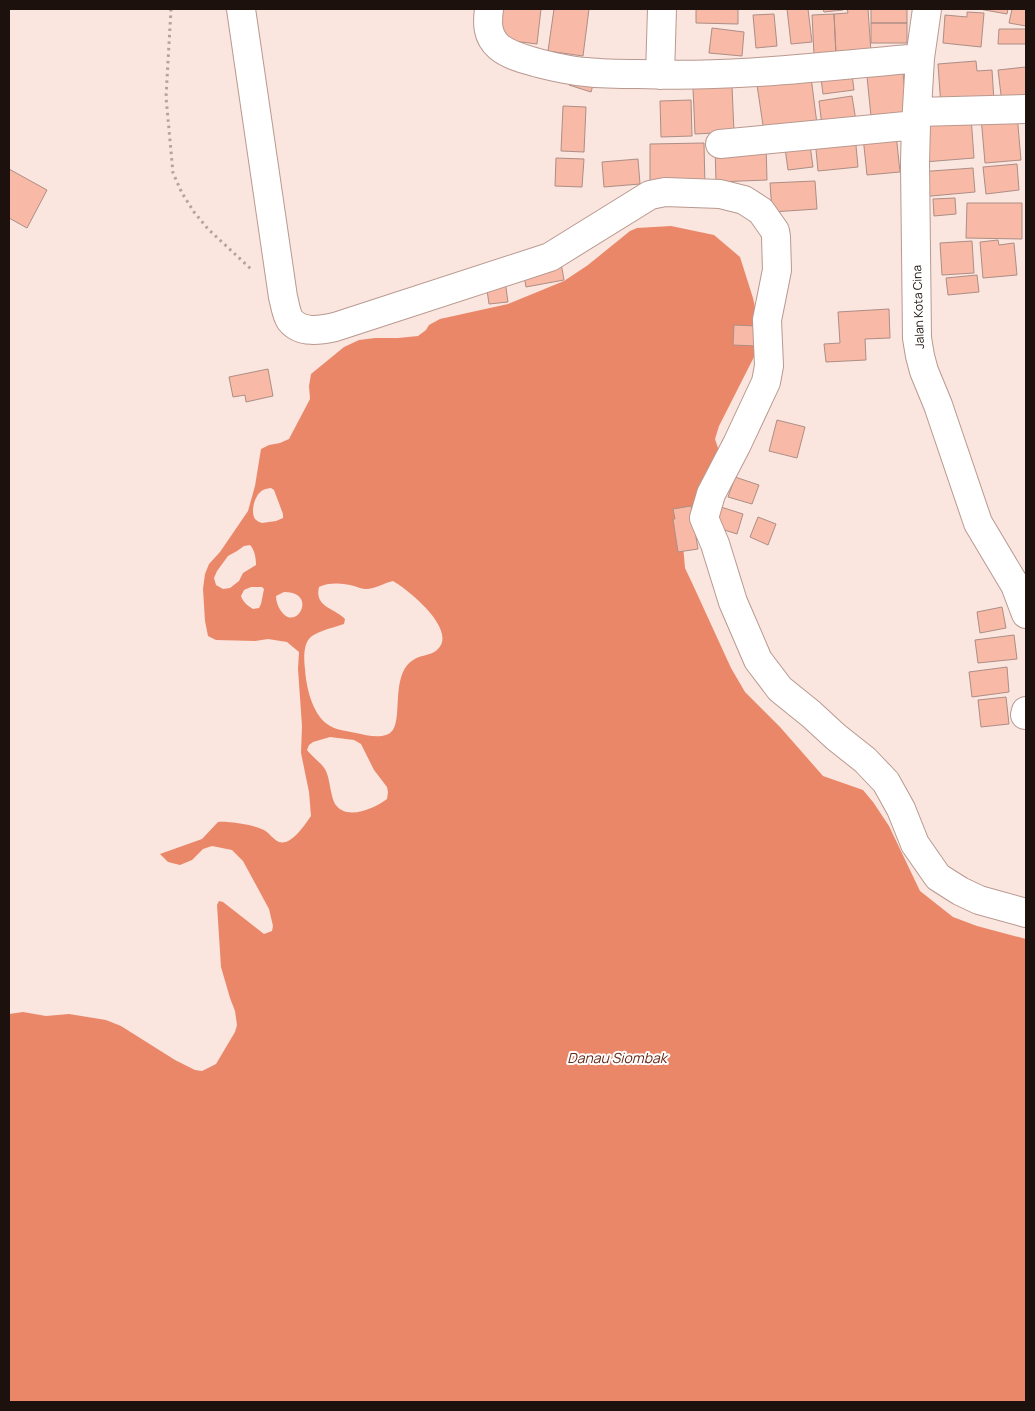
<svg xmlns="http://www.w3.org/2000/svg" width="1035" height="1411" font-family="Manrope,sans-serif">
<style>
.water{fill:#ea8769;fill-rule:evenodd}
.building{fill:#f8b9a6;stroke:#ad8e85}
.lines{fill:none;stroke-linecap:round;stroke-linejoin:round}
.minor-casing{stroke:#b9998f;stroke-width:30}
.path{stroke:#b4a29d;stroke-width:3;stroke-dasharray:2.5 4;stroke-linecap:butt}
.minor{stroke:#fff;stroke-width:28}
.labels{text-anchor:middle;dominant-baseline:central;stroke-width:4;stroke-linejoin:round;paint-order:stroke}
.street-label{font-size:12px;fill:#1c110d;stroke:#fff}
.water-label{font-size:14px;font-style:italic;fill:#682916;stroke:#fff}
</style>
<rect width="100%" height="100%" fill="#fae5df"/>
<path class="water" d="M 671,226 L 714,235 L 740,257 L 753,298 L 760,331 L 756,353 L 719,426 L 715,439 L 718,448 L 727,456 L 683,545 L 685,568 L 693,585 L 731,668 L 745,692 L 780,727 L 823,776 L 863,790 L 873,802 L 889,826 L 920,891 L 953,917 L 977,926 L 1026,939 L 1026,1402 L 9,1402 L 9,1014 L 23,1012 L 46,1016 L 69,1014 L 106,1020 L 121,1026 L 175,1060 L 195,1070 L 202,1071 L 216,1064 L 235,1032 L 237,1025 L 235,1011 L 230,998 L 221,967 L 217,905 L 219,901 L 223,902 L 264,934 L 272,931 L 273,926 L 269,909 L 243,861 L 232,850 L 212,846 L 203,849 L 192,860 L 180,865 L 168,862 L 160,854 L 202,839 L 218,822 C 228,821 255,825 264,830 C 269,833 274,840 279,842 C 292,846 305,824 311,816 L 309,792 L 301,753 L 302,726 L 298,669 L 299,652 L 287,642 L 268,639 L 255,641 L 216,640 L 208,636 L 205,621 L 203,589 L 205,574 L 209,564 L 220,552 L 248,511 L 255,486 L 261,449 L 269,445 L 280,443 L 289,439 L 310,399 L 309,386 L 311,374 L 344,347 L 359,340 L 375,338 L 398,338 L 418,336 L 426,330 L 429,325 L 440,319 L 508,304 L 564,281 L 588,265 L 630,231 L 637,228 ZM 271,488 L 274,490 L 283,514 L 283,518 L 276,521 L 262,523 C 259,522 257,521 255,519 C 250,511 255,494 263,490 C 265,489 269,488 271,488 ZM 250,545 C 255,550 256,559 256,565 L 243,573 L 239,581 L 230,588 L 223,589 L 216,585 L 214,578 L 217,571 L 228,556 L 237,551 L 244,546 ZM 393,581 C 409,590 459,631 437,650 C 433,654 425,655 419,657 C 384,670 409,729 386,735 C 377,738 365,735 356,733 C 346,731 335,730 327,724 C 312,713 306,686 305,669 C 304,661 303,646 309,639 C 314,632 335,627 344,624 L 345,619 C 335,608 314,607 319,587 C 328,582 344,583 354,586 C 358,587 362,589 366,589 C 375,589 384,583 393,581 ZM 251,587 L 262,587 L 264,589 L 261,604 L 259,608 L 253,609 C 248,606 243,602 241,596 L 244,590 ZM 284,592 C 319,592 296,633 281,611 C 278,607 276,601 276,596 ZM 330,737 L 354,740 L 361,744 L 374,770 L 387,787 L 388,792 L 387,799 C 374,809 344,822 334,802 C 330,792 330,780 326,771 C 322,763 313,758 307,750 L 309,745 L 313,742 Z"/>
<path class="building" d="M 501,9 L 541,9 L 537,44 L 497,39 Z
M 554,9 L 589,9 L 583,56 L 548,51 Z
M 696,9 L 738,9 L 738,24 L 696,23 Z
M 787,9 L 808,9 L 812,42 L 791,44 Z
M 823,9 L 843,9 L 843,10 L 824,12 Z
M 847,9 L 868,9 L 871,52 L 836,54 L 834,14 L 848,13 Z
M 871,9 L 907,9 L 907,23 L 871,23 Z
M 979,9 L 1008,9 L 1007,14 Z
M 1012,9 L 1026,9 L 1026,26 L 1009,23 Z
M 967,12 L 984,13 L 981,47 L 943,43 L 945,15 L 967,17 Z
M 774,14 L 777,46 L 756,48 L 753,15 Z
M 834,14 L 836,54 L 814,55 L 812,15 Z
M 871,23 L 907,23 L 907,43 L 871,43 Z
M 712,28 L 744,32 L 742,56 L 709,53 Z
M 999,29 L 1026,29 L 1026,44 L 998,44 Z
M 976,61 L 977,71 L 992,70 L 994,101 L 941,107 L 938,64 Z
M 902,63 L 908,122 L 872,126 L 866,67 Z
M 851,67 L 854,90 L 823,94 L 820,71 Z
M 1026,67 L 1026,100 L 1002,103 L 998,70 Z
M 572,76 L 594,82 L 591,92 L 569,85 Z
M 811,77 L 817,124 L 764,132 L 757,85 Z
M 732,86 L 734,132 L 695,134 L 693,88 Z
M 852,96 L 856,121 L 822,126 L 819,101 Z
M 691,100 L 692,136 L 661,137 L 660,101 Z
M 563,106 L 586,107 L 584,152 L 561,151 Z
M 1017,114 L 1021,160 L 985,163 L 981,117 Z
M 971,117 L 974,158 L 924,162 L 921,121 Z
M 896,134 L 900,172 L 867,175 L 863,137 Z
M 855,135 L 858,167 L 818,171 L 815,139 Z
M 704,143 L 705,188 L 650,189 L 650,144 Z
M 766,144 L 767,180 L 716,182 L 715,146 Z
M 810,145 L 813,167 L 788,170 L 785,148 Z
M 556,158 L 584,159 L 582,187 L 555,186 Z
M 638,159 L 640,184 L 604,187 L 602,162 Z
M 1017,164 L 1019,190 L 986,194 L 983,167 Z
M 973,168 L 975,192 L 920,197 L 918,172 Z
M 9,169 L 47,190 L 27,228 L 9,218 Z
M 815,181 L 817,209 L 772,212 L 770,183 Z
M 955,198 L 956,214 L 934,216 L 933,199 Z
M 967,203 L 1022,203 L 1022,239 L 966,238 Z
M 998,240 L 999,245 L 1014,243 L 1017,275 L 983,278 L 980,242 Z
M 972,241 L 974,273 L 942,275 L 940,243 Z
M 561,263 L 564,280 L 526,287 L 523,270 Z
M 977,275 L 979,292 L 948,295 L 946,278 Z
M 505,281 L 508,302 L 489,304 L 486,283 Z
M 889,309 L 890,338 L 865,339 L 866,360 L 826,362 L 824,344 L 840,343 L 838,312 Z
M 734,325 L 756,326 L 756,346 L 733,345 Z
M 268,369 L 273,396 L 246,402 L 245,395 L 233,397 L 229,377 Z
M 777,420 L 805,427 L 797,458 L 769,451 Z
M 735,477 L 759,485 L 752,504 L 728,497 Z
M 691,506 L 698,549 L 678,552 L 673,519 L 675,519 L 673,509 Z
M 721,507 L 743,514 L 737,534 L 715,527 Z
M 758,517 L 776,524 L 768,545 L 750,537 Z
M 1002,607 L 1006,628 L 980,633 L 977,612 Z
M 1014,635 L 1017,659 L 978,663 L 975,640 Z
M 1007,667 L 1009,692 L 972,697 L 969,672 Z
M 1006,697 L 1009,724 L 981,727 L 978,700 Z"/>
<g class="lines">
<g class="minor-casing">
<path id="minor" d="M 241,9 L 283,297 C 285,304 286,314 290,320 C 301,334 321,330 335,327 L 550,257 L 650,195 L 665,192 L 720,194 L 744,200 L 761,211 L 775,231 L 776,237 L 777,270 L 767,320 L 769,366 L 766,382 L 737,444 L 711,494 L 704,518 L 715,544 L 733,602 L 758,660 L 780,689 L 811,714 L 836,737 L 865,760 L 886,782 L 901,809 L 915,844 L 938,877 L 960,891 L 979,900 L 1026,913
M 489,9 C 487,24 487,36 499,47 C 510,56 525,59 538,63 C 554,67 570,71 586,72 C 604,74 622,74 639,74 C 733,78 827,66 920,58
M 927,9 L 920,58 L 916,125 L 915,163 L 917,338 L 920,356 L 924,371 L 938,405 L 978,523 L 1015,585 L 1026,614
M 660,75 L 662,9
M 917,112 L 1026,109
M 720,144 L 916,125
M 1025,715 L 1026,711"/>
</g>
<path class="path" d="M 171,9 L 166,97 L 173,173 L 182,193 L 194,212 L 208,229 L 252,270"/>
<use href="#minor" class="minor"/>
</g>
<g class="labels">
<g class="street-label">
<text transform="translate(918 307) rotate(-92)">Jalan Kota Cina</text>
</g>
<g class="water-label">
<text x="617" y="1057">Danau Siombak</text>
</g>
</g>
<rect width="1035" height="1411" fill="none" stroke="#1c110d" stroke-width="20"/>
</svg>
